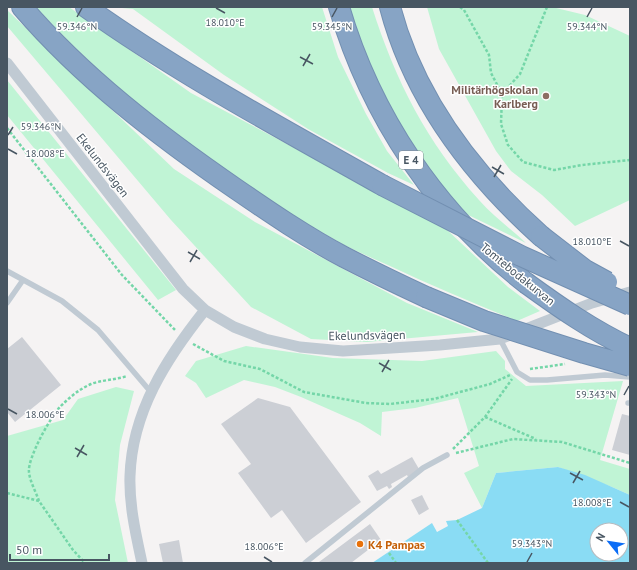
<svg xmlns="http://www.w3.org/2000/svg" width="637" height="570" font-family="'PT Sans',sans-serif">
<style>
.green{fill:#c0f4d5}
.water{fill:#8adcf4;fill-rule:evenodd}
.building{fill:#cccfd5}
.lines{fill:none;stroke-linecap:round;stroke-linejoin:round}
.highway-casing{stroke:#728fb1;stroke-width:22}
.path{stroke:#74d6a8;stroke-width:2.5;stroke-dasharray:3 2;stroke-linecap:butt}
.lane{stroke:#c0cad3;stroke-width:5.5}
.street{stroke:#c0cad3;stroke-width:11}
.highway{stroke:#87a4c5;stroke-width:20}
.highway-bridge-casing{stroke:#728fb1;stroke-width:22;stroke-linecap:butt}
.highway-bridge{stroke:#87a4c5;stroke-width:20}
.ticks{fill:none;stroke:#485662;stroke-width:1.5}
.education-dot{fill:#8d6e63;stroke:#fff;stroke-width:1.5}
.food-dot{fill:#e8710a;stroke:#fff;stroke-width:1.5}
.labels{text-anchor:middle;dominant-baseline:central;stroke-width:3;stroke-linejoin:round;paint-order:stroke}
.shield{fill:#fff;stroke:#7f8991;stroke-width:1}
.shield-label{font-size:11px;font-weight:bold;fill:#485662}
.education-label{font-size:12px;font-weight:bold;fill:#785e54;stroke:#fff;text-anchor:end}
.street-label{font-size:12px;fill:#485662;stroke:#fff}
.food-label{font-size:12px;font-weight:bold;fill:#c56008;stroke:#fff;text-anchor:start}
.ticks-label{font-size:10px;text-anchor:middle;fill:#485662;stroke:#fff;stroke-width:3;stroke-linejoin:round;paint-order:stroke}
</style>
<rect width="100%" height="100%" fill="#f5f3f3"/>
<path class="green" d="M 36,7 L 69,7 L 191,93 L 445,228 L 508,287 L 540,311 L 517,321 C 474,303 432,286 390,266 C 375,259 360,253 346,246 C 235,185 121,101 36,7 Z
M 111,7 L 322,7 L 338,57 L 366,114 L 387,151 L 414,185 L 388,173 L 308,129 L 224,75 L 133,9 Z
M 349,7 L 372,7 C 396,82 426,141 479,200 C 493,216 511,229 526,243 L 460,211 L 411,147 L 368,62 Z
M 427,7 L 552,7 L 585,15 L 630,36 L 630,200 L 575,226 L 542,195 L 511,171 L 496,151 L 439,49 Z
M 7,10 L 174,169 L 255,222 L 407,303 L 478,332 L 367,342 L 311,339 L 251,307 L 171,220 L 7,26 Z
M 7,80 L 176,290 L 158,300 L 7,115 Z
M 246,346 L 333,358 L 422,361 L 496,351 L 505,361 L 505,369 L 526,386 L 623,381 L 600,460 L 630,469 L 630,495 L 612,487 L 558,467 L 496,473 L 482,508 L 464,473 L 479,466 L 458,398 L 415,408 L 382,412 L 381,436 L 360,423 L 301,397 L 275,387 L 244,380 L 206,398 L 196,383 L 185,376 L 196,361 Z
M 116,387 L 134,391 L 120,445 L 115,500 L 128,563 L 7,563 L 7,436 L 63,420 L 78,399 Z"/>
<path class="water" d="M 558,467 L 585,475 L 630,495 L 630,563 L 372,563 L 432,523 L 437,532 L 448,526 L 446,521 L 457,520 L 482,508 L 496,473 ZM 597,530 L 621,530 L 621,554 L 597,554 Z"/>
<path class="building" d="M 22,337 L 61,385 L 15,422 L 7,412 L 7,349 Z
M 258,398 L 290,407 L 361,502 L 306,543 L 282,510 L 271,518 L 238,473 L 251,464 L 221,424 Z
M 622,414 L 630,416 L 630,455 L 612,450 Z
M 412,457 L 419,469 L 408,477 L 407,475 L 391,484 L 392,487 L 389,489 L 387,486 L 377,491 L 368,476 L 378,470 L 381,474 Z
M 422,495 L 429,509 L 419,515 L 411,500 Z
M 370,524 L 381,540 L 351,563 L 320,563 L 319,562 Z
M 179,540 L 183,563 L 163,563 L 159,544 Z"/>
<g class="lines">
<g class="highway-casing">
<path id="highway" d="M 22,7 C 83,78 159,136 236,189 C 271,213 306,237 344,257 C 371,271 398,284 426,297
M 86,7 C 180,74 281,128 382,185
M 339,7 C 371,116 436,213 526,283
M 390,7 C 414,98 472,174 541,236"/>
</g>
<path class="path" d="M 460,7 L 464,10 L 489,55 L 491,73 L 502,94
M 547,7 L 520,74 L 502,94 L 501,124 L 508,145 L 523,162 L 554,170 L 582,165 L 630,160
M 7,128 L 122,275 L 175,330
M 193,344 L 224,361 L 260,369 L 304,392 L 366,403 L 390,404 L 434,399 L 490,384 L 510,375
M 530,369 L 565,364
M 485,417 L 536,439
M 453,449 L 485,417 L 512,379
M 456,453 L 513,439 L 562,442 L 630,463
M 7,493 L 39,501 L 73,550 L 85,563
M 39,501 C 36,492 30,482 29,472 C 27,459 52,413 63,404 C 71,396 80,389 91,384 C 101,380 115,380 127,376
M 457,520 L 488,563
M 389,553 L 396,563"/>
<path class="lane" d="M 7,271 L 62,301 L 98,330 L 150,391
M 7,303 L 23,280
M 500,339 L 517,372 L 530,380 L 547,380 L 605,375 L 630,377
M 628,403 L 630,403
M 305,563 L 423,468 L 447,455"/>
<path class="street" d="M 7,63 L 183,289 L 205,310 L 234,327 L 265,339 L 300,347 L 343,351 L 440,345 L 500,339 L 592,303 L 630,292
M 142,563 C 136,535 129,505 130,476 C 132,412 166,359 205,310"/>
<use href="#highway" class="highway"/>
<g class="highway-bridge-casing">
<path id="highway-bridge" d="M 382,185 L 521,256 L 630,305
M 541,236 L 585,270 L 607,282
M 526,283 C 559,307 592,330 630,348
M 426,297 L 484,321 L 584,353 L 630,366"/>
</g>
<use href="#highway-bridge" class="highway-bridge"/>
</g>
<path class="ticks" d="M 216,8 L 225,13M 77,17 L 82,8M 332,17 L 337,8M 587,17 L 592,8M 300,57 L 313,64M 303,66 L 310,54M 8,135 L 13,127M 8,149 L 17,154M 492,167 L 504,174M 494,177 L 501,165M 620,241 L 629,246M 188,252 L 200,259M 190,262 L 197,250M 379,363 L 391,370M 382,372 L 389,360M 624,395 L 629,386M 8,409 L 17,414M 75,448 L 87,455M 77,457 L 84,445M 570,473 L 583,480M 573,483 L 580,471M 620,502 L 629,507M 264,557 L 272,562M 527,562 L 532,553"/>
<circle class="education-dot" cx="546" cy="96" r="4"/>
<circle class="food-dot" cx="360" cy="544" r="4"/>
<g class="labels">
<rect class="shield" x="399" y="151" width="24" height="18" rx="3"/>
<g class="shield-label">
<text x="411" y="160">E 4</text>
</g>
<g class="education-label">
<text x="538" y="89">Militärhögskolan<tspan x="538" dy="14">Karlberg</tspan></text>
</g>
<g class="street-label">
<text transform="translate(103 165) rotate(52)">Ekelundsvägen</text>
<text transform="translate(518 274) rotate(39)">Tomtebodakurvan</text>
<text transform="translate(367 335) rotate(-1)">Ekelundsvägen</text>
</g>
<g class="food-label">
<text x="368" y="544">K4 Pampas</text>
</g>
</g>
<g class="ticks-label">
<text x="225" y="26">18.010°E</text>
<text x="77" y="30">59.346°N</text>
<text x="332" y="30">59.345°N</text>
<text x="587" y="30">59.344°N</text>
<text x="41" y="130">59.346°N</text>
<text x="45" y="157">18.008°E</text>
<text x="592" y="245">18.010°E</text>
<text x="596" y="398">59.343°N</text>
<text x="45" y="418">18.006°E</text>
<text x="592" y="506">18.008°E</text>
<text x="532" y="547">59.343°N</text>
<text x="264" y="550">18.006°E</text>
</g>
<rect width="637" height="570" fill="none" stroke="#485662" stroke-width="16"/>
<g transform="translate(609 542) rotate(300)"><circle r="19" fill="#ffffff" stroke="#b6bbc0"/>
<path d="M0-3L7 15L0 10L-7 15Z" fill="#0c6df6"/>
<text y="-6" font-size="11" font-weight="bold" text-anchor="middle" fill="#485662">N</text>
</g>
<path d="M10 554v6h99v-6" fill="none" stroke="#485662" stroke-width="2"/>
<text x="16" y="554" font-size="12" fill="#485662" stroke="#ffffff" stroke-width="3" paint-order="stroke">50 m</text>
</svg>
